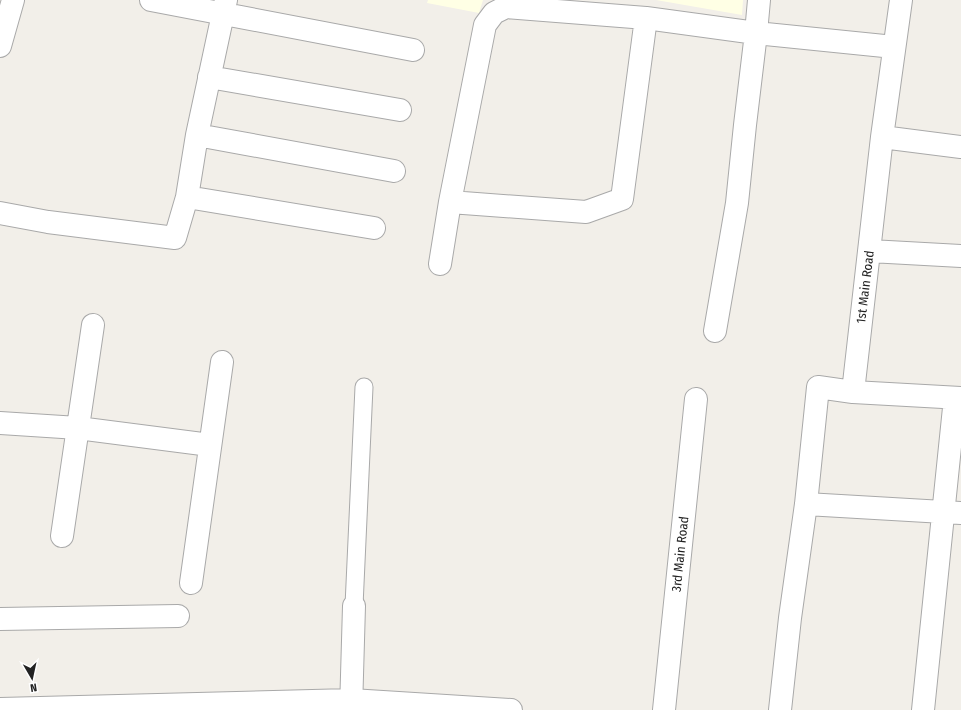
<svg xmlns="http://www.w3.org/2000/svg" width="961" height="710" font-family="'Fira Sans Condensed',sans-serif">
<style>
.education{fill:#ffffe5}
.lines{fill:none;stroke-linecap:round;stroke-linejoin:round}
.lane-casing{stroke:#a9a9a9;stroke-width:19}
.street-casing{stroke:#a9a9a9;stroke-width:24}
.lane{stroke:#fff;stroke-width:17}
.street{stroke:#fff;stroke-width:22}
.labels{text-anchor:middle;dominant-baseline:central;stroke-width:4;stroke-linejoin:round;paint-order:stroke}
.street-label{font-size:13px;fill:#222;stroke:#fff}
</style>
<rect width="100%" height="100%" fill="#f2efe9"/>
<path class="education" d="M 428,0 L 483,0 L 479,13 L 427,3 Z
M 656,0 L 743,0 L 742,15 Z"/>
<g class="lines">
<g class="lane-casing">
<path id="lane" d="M 354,606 L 364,387"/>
</g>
<g class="street-casing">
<path id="street" d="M 151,0 L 413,50
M 759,0 L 756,33 L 894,47
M 0,46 L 13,0
M 209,77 L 400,110
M 197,135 L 394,171
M 882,137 L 961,147
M 187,197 L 374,228
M 450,202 L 586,212 L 622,199 L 646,18 L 756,33 L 745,125 L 737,203 L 715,331
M 0,213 L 48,222 L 175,238 L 187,197 L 197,135 L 226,0
M 870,251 L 961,256
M 440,264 L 450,202 L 485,25 L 494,13 L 506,7 L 646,18
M 853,392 L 882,137 L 901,0
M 0,423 L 78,428 L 210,445
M 806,504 L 961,513
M 62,536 L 93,325
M 191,583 L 222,362
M 0,619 L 178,616
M 0,709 L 351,700 L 511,710
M 351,710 L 354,606
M 664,710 L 696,399
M 780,710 L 790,618 L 806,504 L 818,387 L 853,392 L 961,398
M 923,710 L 955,398"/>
</g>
<use href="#lane" class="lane"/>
<use href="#street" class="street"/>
</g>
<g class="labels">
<g class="street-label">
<text transform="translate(865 287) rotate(-83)">1st Main Road</text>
<text transform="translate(680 554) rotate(-84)">3rd Main Road</text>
</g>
</g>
<g transform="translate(32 678) rotate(171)" stroke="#ffffff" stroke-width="3" paint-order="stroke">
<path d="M0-3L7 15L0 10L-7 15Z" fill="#222222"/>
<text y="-6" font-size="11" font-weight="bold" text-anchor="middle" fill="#222222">N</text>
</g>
</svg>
